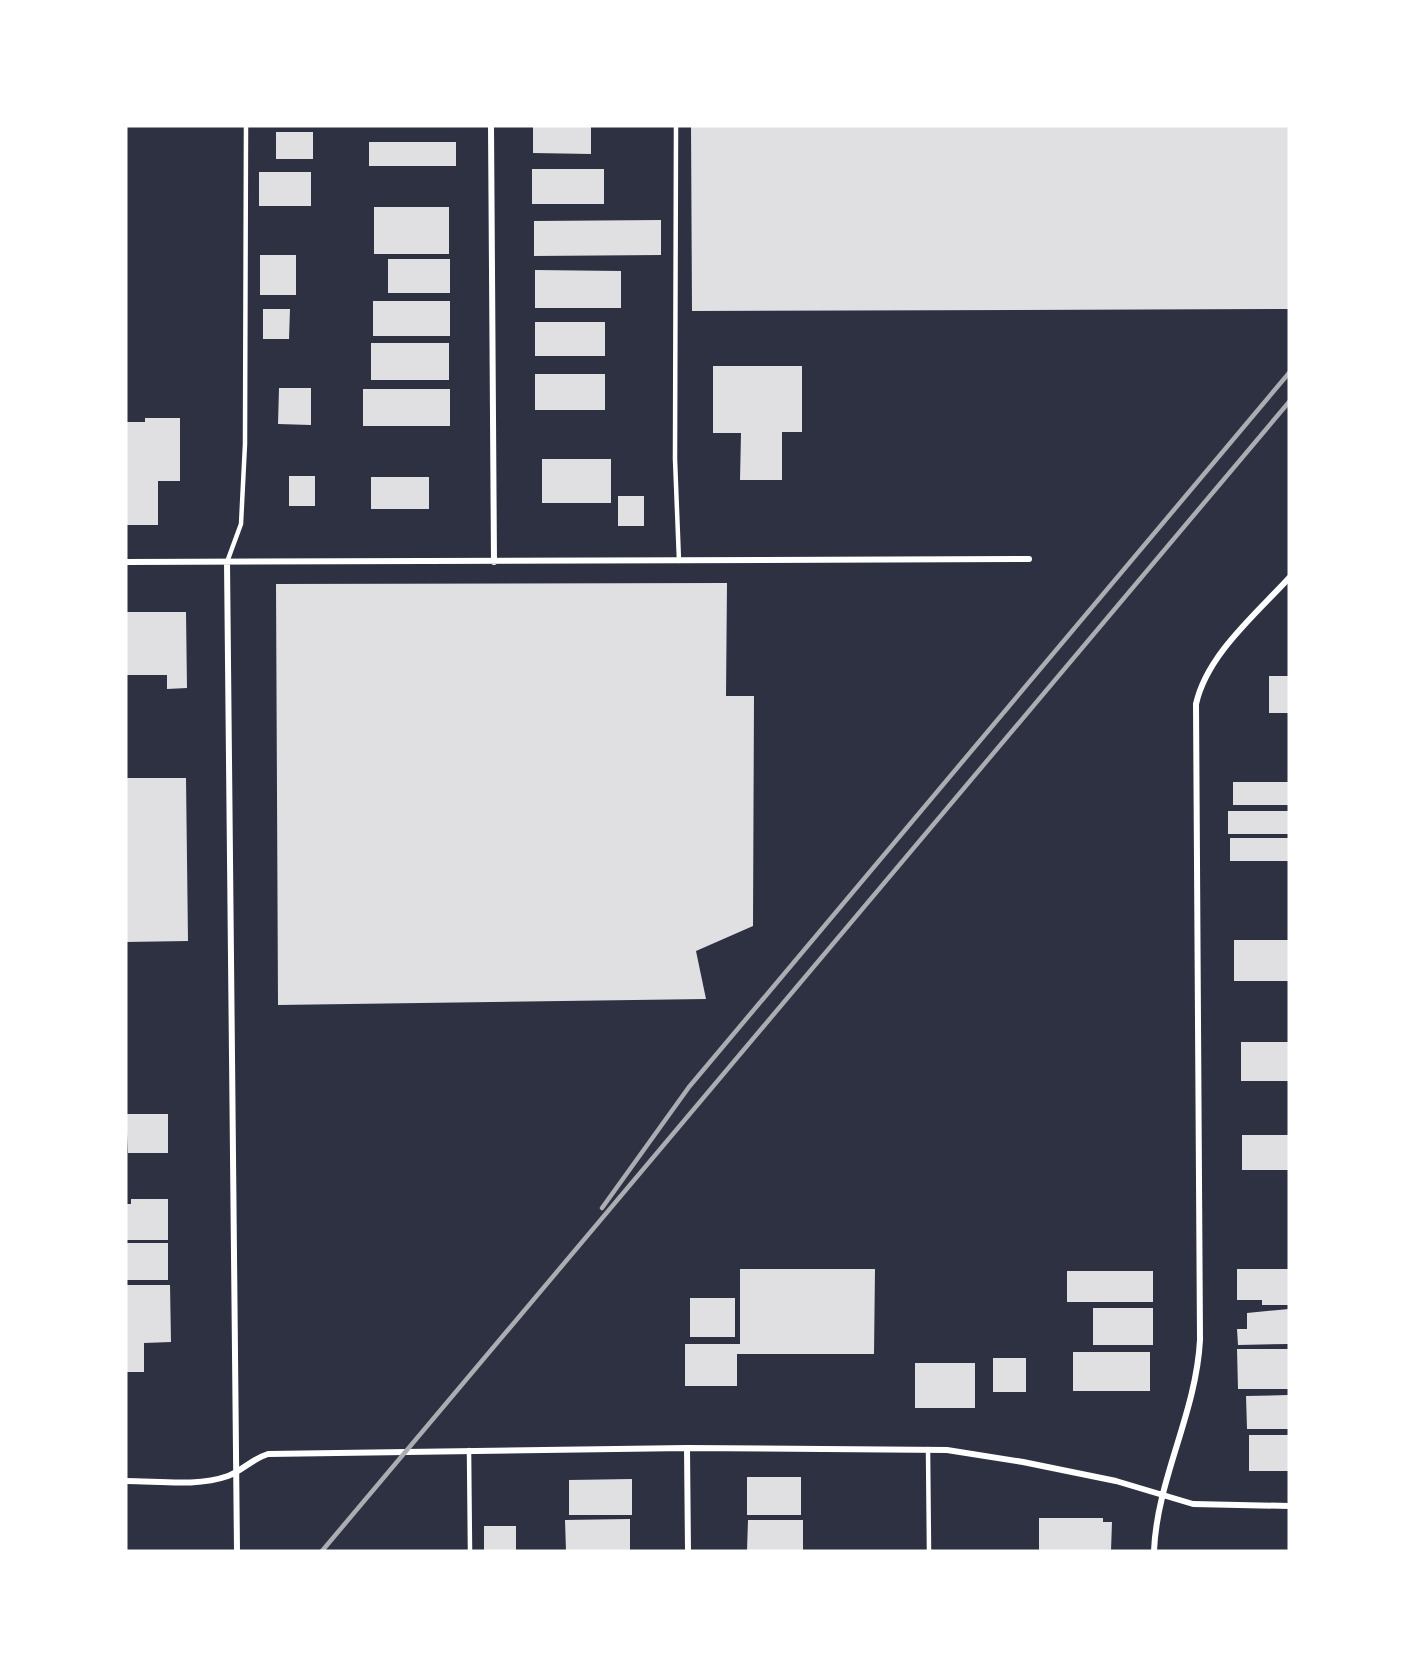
<svg xmlns="http://www.w3.org/2000/svg" width="1415" height="1677" font-family="'Times New Roman',serif">
<style>
.building{fill:#e0e0e3}
.lines{fill:none;stroke-linecap:round;stroke-linejoin:round}
.service{stroke:#fff;stroke-width:4.5}
.minor{stroke:#fff;stroke-width:6}
.rail{stroke:#abadb3;stroke-width:4.5}
</style>
<rect width="100%" height="100%" fill="#2d3142"/>
<path class="building" d="M 533,126 L 591,126 L 591,154 L 533,153 Z
M 691,126 L 1289,126 L 1289,309 L 692,311 Z
M 276,132 L 313,132 L 313,159 L 276,159 Z
M 369,142 L 456,142 L 456,166 L 369,166 Z
M 532,169 L 604,169 L 604,204 L 532,204 Z
M 259,172 L 311,172 L 311,206 L 259,206 Z
M 374,207 L 449,207 L 449,254 L 374,254 Z
M 661,220 L 661,255 L 534,256 L 534,221 Z
M 260,255 L 296,255 L 296,295 L 260,295 Z
M 388,259 L 450,259 L 450,293 L 388,293 Z
M 535,270 L 621,271 L 621,308 L 535,308 Z
M 373,301 L 450,301 L 450,336 L 373,336 Z
M 263,309 L 290,309 L 289,339 L 263,339 Z
M 535,322 L 605,322 L 605,356 L 535,356 Z
M 371,343 L 449,343 L 449,380 L 371,380 Z
M 713,366 L 802,366 L 802,432 L 782,432 L 782,480 L 740,480 L 741,433 L 713,433 Z
M 535,374 L 605,374 L 605,410 L 535,410 Z
M 279,388 L 311,388 L 311,425 L 278,424 Z
M 363,389 L 450,389 L 450,426 L 363,426 Z
M 145,418 L 180,418 L 180,481 L 158,481 L 158,525 L 126,525 L 126,422 L 145,422 Z
M 542,459 L 611,459 L 611,503 L 542,503 Z
M 289,476 L 315,476 L 315,506 L 289,506 Z
M 371,477 L 429,477 L 429,509 L 371,509 Z
M 618,496 L 644,496 L 644,526 L 618,526 Z
M 727,583 L 726,696 L 754,696 L 753,926 L 696,951 L 706,999 L 278,1005 L 276,584 Z
M 126,612 L 186,612 L 187,688 L 167,689 L 167,675 L 126,675 Z
M 1269,676 L 1289,676 L 1289,713 L 1269,713 Z
M 126,778 L 186,778 L 188,941 L 126,942 Z
M 1233,782 L 1289,782 L 1289,805 L 1233,805 Z
M 1228,811 L 1289,811 L 1289,834 L 1228,834 Z
M 1230,838 L 1289,838 L 1289,861 L 1230,861 Z
M 1234,940 L 1289,940 L 1289,981 L 1234,981 Z
M 1241,1042 L 1289,1042 L 1289,1081 L 1241,1081 Z
M 126,1114 L 168,1114 L 168,1153 L 128,1153 Z
M 1242,1135 L 1289,1135 L 1289,1170 L 1242,1170 Z
M 131,1199 L 168,1199 L 168,1240 L 126,1240 L 126,1204 L 131,1204 Z
M 126,1243 L 168,1243 L 168,1280 L 126,1280 Z
M 740,1269 L 875,1269 L 874,1354 L 737,1354 L 737,1386 L 685,1386 L 685,1344 L 740,1344 Z
M 1237,1269 L 1289,1269 L 1289,1305 L 1262,1305 L 1262,1300 L 1237,1300 Z
M 1067,1271 L 1153,1271 L 1153,1302 L 1067,1302 Z
M 126,1285 L 170,1285 L 171,1342 L 144,1343 L 144,1372 L 126,1372 Z
M 690,1298 L 735,1298 L 735,1337 L 690,1337 Z
M 1093,1308 L 1153,1308 L 1153,1345 L 1093,1345 Z
M 1289,1309 L 1289,1344 L 1238,1345 L 1237,1329 L 1247,1329 L 1247,1313 Z
M 1237,1349 L 1289,1349 L 1289,1389 L 1238,1389 Z
M 1073,1352 L 1150,1352 L 1150,1391 L 1073,1391 Z
M 993,1358 L 1026,1358 L 1026,1392 L 993,1392 Z
M 915,1363 L 975,1363 L 975,1408 L 915,1408 Z
M 1289,1395 L 1289,1429 L 1247,1429 L 1246,1396 Z
M 1249,1435 L 1289,1435 L 1289,1471 L 1249,1471 Z
M 747,1477 L 801,1477 L 801,1515 L 747,1515 Z
M 632,1479 L 632,1515 L 569,1515 L 569,1480 Z
M 1039,1518 L 1103,1518 L 1103,1522 L 1112,1522 L 1111,1551 L 1039,1551 Z
M 630,1519 L 630,1551 L 566,1551 L 565,1520 Z
M 748,1520 L 803,1520 L 803,1551 L 747,1551 Z
M 484,1526 L 516,1526 L 516,1551 L 484,1551 Z"/>
<g class="lines">
<path class="service" d="M 676,126 L 675,459 L 679,561
M 227,562 L 241,524 L 245,444 L 246,126
M 928,1449 L 929,1551
M 469,1450 L 470,1551"/>
<path class="minor" d="M 491,126 L 494,562
M 126,562 L 1029,559
M 227,562 L 237,1551
M 687,1448 L 688,1551
M 126,1481 C 158,1481 197,1487 228,1476 C 242,1471 252,1459 268,1454 L 687,1448 L 947,1450 L 1023,1462 L 1116,1481 L 1193,1504 L 1289,1506
M 1154,1551 C 1157,1479 1196,1414 1200,1340 L 1196,704 C 1207,655 1255,615 1289,578"/>
<path class="rail" d="M 602,1208 L 689,1087 L 1289,373
M 322,1551 L 1289,402"/>
</g>
<rect width="1415" height="1677" fill="none" stroke="#ffffff" stroke-width="255"/>
</svg>
